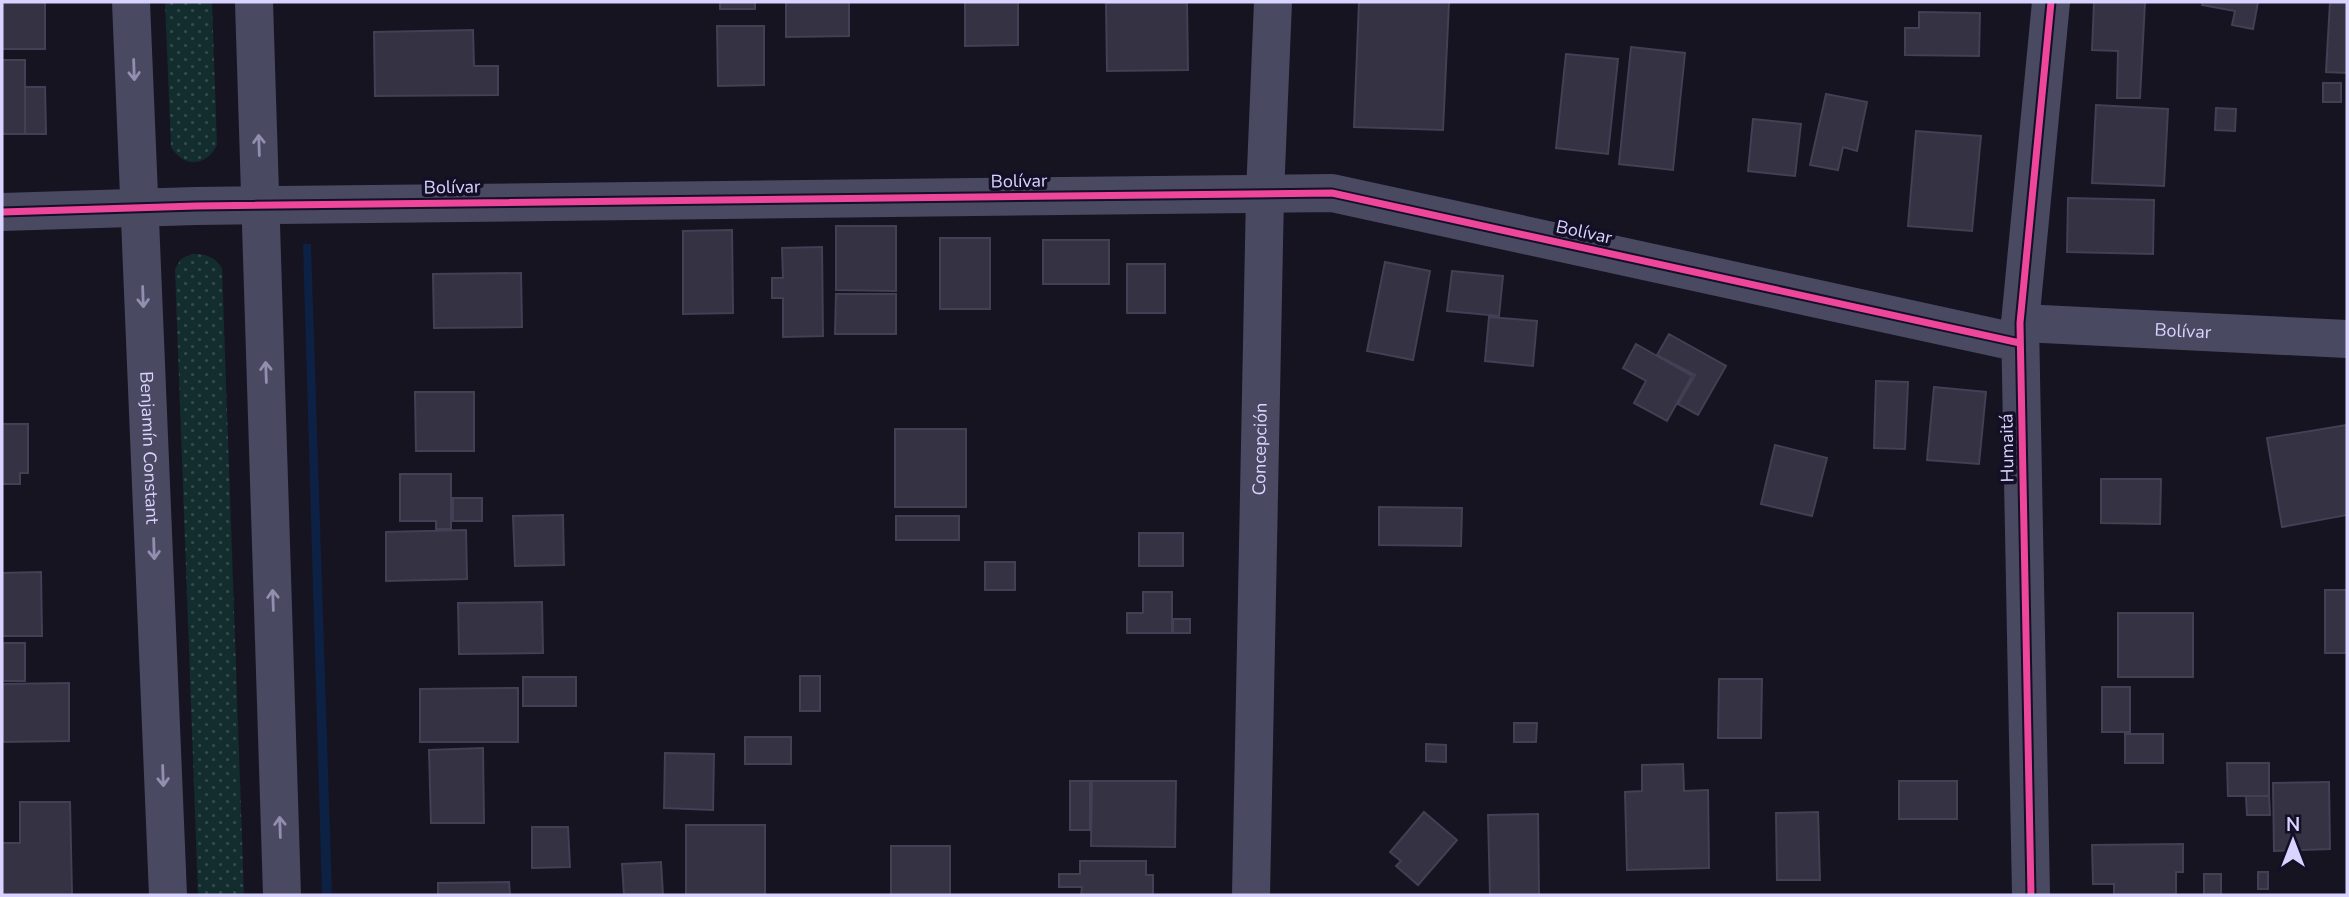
<svg xmlns="http://www.w3.org/2000/svg" width="2349" height="897" font-family="'Nunito Sans',sans-serif">
<style>
.grass{fill:url(#grass-dots)}
.water{fill:#0d2144}
.building{fill:#343243;stroke:#433f54;stroke-width:2}
.lines{fill:none;stroke-linecap:round;stroke-linejoin:round}
.minor{stroke:#4a4962;stroke-width:38}
.tertiary{stroke:#4a4962;stroke-width:38}
.cycleway-casing{stroke:#130f26;stroke-width:11}
.cycleway{stroke:#ed469a;stroke-width:7}
.oneway{stroke:#928eb0}
.labels{text-anchor:middle;dominant-baseline:central;stroke-width:7;stroke-linejoin:round;paint-order:stroke}
.street-label{font-size:18px;fill:#d9d4ff;stroke:#130f26}
</style>
<defs>
<pattern id="grass-dots" width="8" height="8" patternUnits="userSpaceOnUse" patternTransform="scale(1.75)"><rect width="8" height="8" fill="#132c2d"/><path d="M2 2h.1M6 6h.1" fill="none" stroke="#354a4c" stroke-width="1.8" stroke-linecap="round"/></pattern>
</defs>
<rect width="100%" height="100%" fill="#161421"/>
<path class="grass" d="M 165,2 L 212,2 L 217,145 C 206,167 184,168 171,147 Z
M 192,254 C 206,254 214,256 222,268 L 244,895 L 198,895 L 175,269 L 181,259 Z"/>
<path class="water" d="M 303,244 L 311,244 L 332,895 L 322,895 Z"/>
<path class="building" d="M 2,2 L 45,2 L 45,49 L 2,49 Z
M 720,2 L 755,2 L 755,9 L 720,9 Z
M 786,2 L 849,2 L 849,36 L 786,37 Z
M 965,2 L 1018,2 L 1018,45 L 965,46 Z
M 1359,2 L 1449,2 L 1443,130 L 1354,127 Z
M 2094,2 L 2145,2 L 2140,98 L 2117,98 L 2118,51 L 2092,50 Z
M 2203,2 L 2258,2 L 2253,29 L 2232,25 L 2235,11 L 2202,5 Z
M 2330,2 L 2347,2 L 2347,73 L 2326,72 Z
M 1106,3 L 1187,3 L 1188,70 L 1107,71 Z
M 1919,12 L 1980,13 L 1979,56 L 1905,55 L 1905,28 L 1919,28 Z
M 717,26 L 764,26 L 764,85 L 718,86 Z
M 473,30 L 474,66 L 498,66 L 498,95 L 375,96 L 374,32 Z
M 1631,47 L 1685,53 L 1673,170 L 1619,164 Z
M 1566,54 L 1618,59 L 1608,154 L 1556,148 Z
M 2,60 L 25,60 L 25,134 L 2,134 Z
M 2323,83 L 2341,83 L 2341,102 L 2323,102 Z
M 25,87 L 45,87 L 46,134 L 25,134 Z
M 1826,94 L 1867,102 L 1857,151 L 1843,147 L 1838,170 L 1810,165 Z
M 2096,105 L 2168,109 L 2164,186 L 2092,183 Z
M 2216,108 L 2236,109 L 2235,131 L 2215,130 Z
M 1753,119 L 1801,124 L 1795,176 L 1748,171 Z
M 1916,131 L 1981,136 L 1972,231 L 1908,226 Z
M 2068,198 L 2154,200 L 2153,254 L 2067,252 Z
M 836,226 L 896,226 L 896,291 L 836,290 Z
M 732,230 L 733,313 L 683,314 L 683,231 Z
M 940,238 L 990,238 L 990,309 L 940,309 Z
M 1043,240 L 1109,240 L 1109,284 L 1043,284 Z
M 822,247 L 823,336 L 783,337 L 783,298 L 772,298 L 772,278 L 783,278 L 782,248 Z
M 1385,262 L 1430,271 L 1413,360 L 1367,351 Z
M 1127,264 L 1165,264 L 1165,313 L 1127,313 Z
M 1452,271 L 1503,276 L 1499,316 L 1447,311 Z
M 521,273 L 522,327 L 434,328 L 433,274 Z
M 836,294 L 896,294 L 896,334 L 835,334 Z
M 1489,317 L 1537,321 L 1533,366 L 1485,361 Z
M 1669,334 L 1726,366 L 1698,415 L 1678,404 L 1695,375 L 1657,355 Z
M 1636,344 L 1692,376 L 1667,421 L 1634,403 L 1646,381 L 1623,368 Z
M 1876,381 L 1908,382 L 1905,449 L 1874,448 Z
M 1934,387 L 1986,392 L 1979,464 L 1927,460 Z
M 415,392 L 474,392 L 474,451 L 416,451 Z
M 2,424 L 28,424 L 28,473 L 20,473 L 20,484 L 2,484 Z
M 2347,425 L 2347,515 L 2282,527 L 2267,438 Z
M 895,429 L 966,429 L 966,507 L 895,507 Z
M 1775,445 L 1827,458 L 1812,516 L 1761,504 Z
M 400,474 L 451,474 L 451,529 L 436,529 L 436,521 L 400,521 Z
M 2101,479 L 2161,479 L 2160,524 L 2101,523 Z
M 453,498 L 482,498 L 482,521 L 453,521 Z
M 1379,507 L 1462,508 L 1461,546 L 1379,545 Z
M 563,515 L 564,565 L 515,566 L 513,516 Z
M 896,516 L 959,516 L 959,540 L 896,540 Z
M 466,530 L 467,579 L 386,581 L 386,532 Z
M 1139,533 L 1183,533 L 1183,566 L 1139,566 Z
M 985,562 L 1015,562 L 1015,590 L 985,590 Z
M 41,572 L 42,636 L 2,636 L 2,573 Z
M 2325,590 L 2347,590 L 2347,653 L 2325,653 Z
M 1143,592 L 1172,592 L 1172,633 L 1127,633 L 1127,613 L 1143,613 Z
M 542,602 L 543,653 L 459,654 L 458,603 Z
M 2118,613 L 2193,613 L 2193,677 L 2118,677 Z
M 1173,619 L 1190,619 L 1190,633 L 1173,633 Z
M 3,643 L 25,643 L 25,681 L 3,681 Z
M 800,676 L 820,676 L 820,711 L 800,711 Z
M 523,677 L 576,677 L 576,706 L 523,706 Z
M 1719,679 L 1762,679 L 1761,738 L 1718,738 Z
M 69,683 L 69,741 L 3,742 L 3,684 Z
M 2102,687 L 2130,687 L 2130,732 L 2102,732 Z
M 518,688 L 518,742 L 420,742 L 420,689 Z
M 1514,723 L 1537,723 L 1536,742 L 1514,742 Z
M 2125,734 L 2163,734 L 2163,763 L 2125,763 Z
M 745,737 L 791,737 L 791,764 L 745,764 Z
M 1426,744 L 1446,745 L 1446,762 L 1426,761 Z
M 483,748 L 484,823 L 431,823 L 429,750 Z
M 665,753 L 714,754 L 713,810 L 664,808 Z
M 2227,763 L 2269,763 L 2269,796 L 2228,796 Z
M 1683,764 L 1684,791 L 1708,790 L 1709,868 L 1627,870 L 1625,792 L 1642,791 L 1642,765 Z
M 1070,781 L 1090,781 L 1090,830 L 1070,830 Z
M 1092,781 L 1176,781 L 1175,847 L 1091,846 Z
M 1899,781 L 1957,781 L 1957,819 L 1899,819 Z
M 2329,782 L 2330,849 L 2274,851 L 2273,783 Z
M 2246,796 L 2269,796 L 2270,815 L 2247,815 Z
M 20,802 L 70,802 L 72,895 L 2,895 L 2,843 L 20,843 Z
M 1424,812 L 1457,840 L 1418,885 L 1396,866 L 1401,861 L 1390,852 Z
M 1818,812 L 1820,880 L 1777,880 L 1776,813 Z
M 1538,814 L 1539,895 L 1490,895 L 1488,815 Z
M 686,825 L 765,825 L 765,895 L 686,895 Z
M 532,827 L 568,827 L 570,867 L 532,868 Z
M 2183,844 L 2183,872 L 2176,872 L 2176,895 L 2114,895 L 2114,884 L 2093,884 L 2092,845 Z
M 891,846 L 950,846 L 950,895 L 891,895 Z
M 1080,861 L 1146,861 L 1146,875 L 1153,875 L 1153,895 L 1081,895 L 1082,887 L 1059,887 L 1059,874 L 1080,874 Z
M 661,862 L 663,895 L 624,895 L 622,864 Z
M 2258,872 L 2268,872 L 2268,889 L 2258,889 Z
M 2204,874 L 2221,874 L 2221,895 L 2204,895 Z
M 509,882 L 510,895 L 438,895 L 438,883 Z"/>
<g class="lines">
<g class="minor">
<path d="M 2,212 L 196,206 L 1332,193 L 2020,343"/>
<path id="s1" d="M 2020,323 L 2347,339"/>
<path id="s2" d="M 1251,895 L 1265,194 L 1273,2"/>
<path d="M 2031,895 L 2020,323 L 2051,2"/>
</g>
<g class="tertiary">
<path id="s3" d="M 131,2 L 168,895"/>
<path d="M 254,2 L 282,895"/>
</g>
<g class="cycleway-casing">
<path id="cycleway" d="M 2,212 L 196,206 L 1332,193 L 2020,343
M 2031,895 L 2020,323 L 2051,2"/>
</g>
<use href="#cycleway" class="cycleway"/>
</g>
<defs><path id="oneway-shaft" d="M-6 0H5M1.5-3L5.5 0L1.5 3" fill="none" stroke-width="1.6" stroke-linecap="round" stroke-linejoin="round" transform="scale(1.75)"/></defs>
<g class="oneway">
<use href="#oneway-shaft" transform="translate(134 70) rotate(88)"/>
<use href="#oneway-shaft" transform="translate(259 145) rotate(-92)"/>
<use href="#oneway-shaft" transform="translate(143 297) rotate(88)"/>
<use href="#oneway-shaft" transform="translate(266 372) rotate(-92)"/>
<use href="#oneway-shaft" transform="translate(154 549) rotate(88)"/>
<use href="#oneway-shaft" transform="translate(273 600) rotate(-92)"/>
<use href="#oneway-shaft" transform="translate(163 776) rotate(88)"/>
<use href="#oneway-shaft" transform="translate(280 827) rotate(-92)"/>
</g>
<g class="labels">
<g class="street-label">
<text transform="translate(1019 181) rotate(-1)">Bolívar</text>
<text transform="translate(452 187) rotate(-1)">Bolívar</text>
<text transform="translate(1584 232) rotate(12)">Bolívar</text>
<text stroke="none"><textPath href="#s1" startOffset="163">Bolívar</textPath></text>
<text stroke="none"><textPath href="#s2" startOffset="446">Concepción</textPath></text>
<text transform="translate(2007 448) rotate(-91)">Humaitá</text>
<text stroke="none"><textPath href="#s3" startOffset="446">Benjamín Constant</textPath></text>
</g>
</g>
<rect width="2349" height="897" fill="none" stroke="#d9d4ff" stroke-width="7"/>
<g transform="translate(2293 841)" stroke="#130f26" stroke-width="5" paint-order="stroke">
<path d="M0-5L12 26L0 18L-12 26Z" fill="#d9d4ff"/>
<text y="-10" font-size="19" font-weight="bold" text-anchor="middle" fill="#d9d4ff">N</text>
</g>
</svg>
